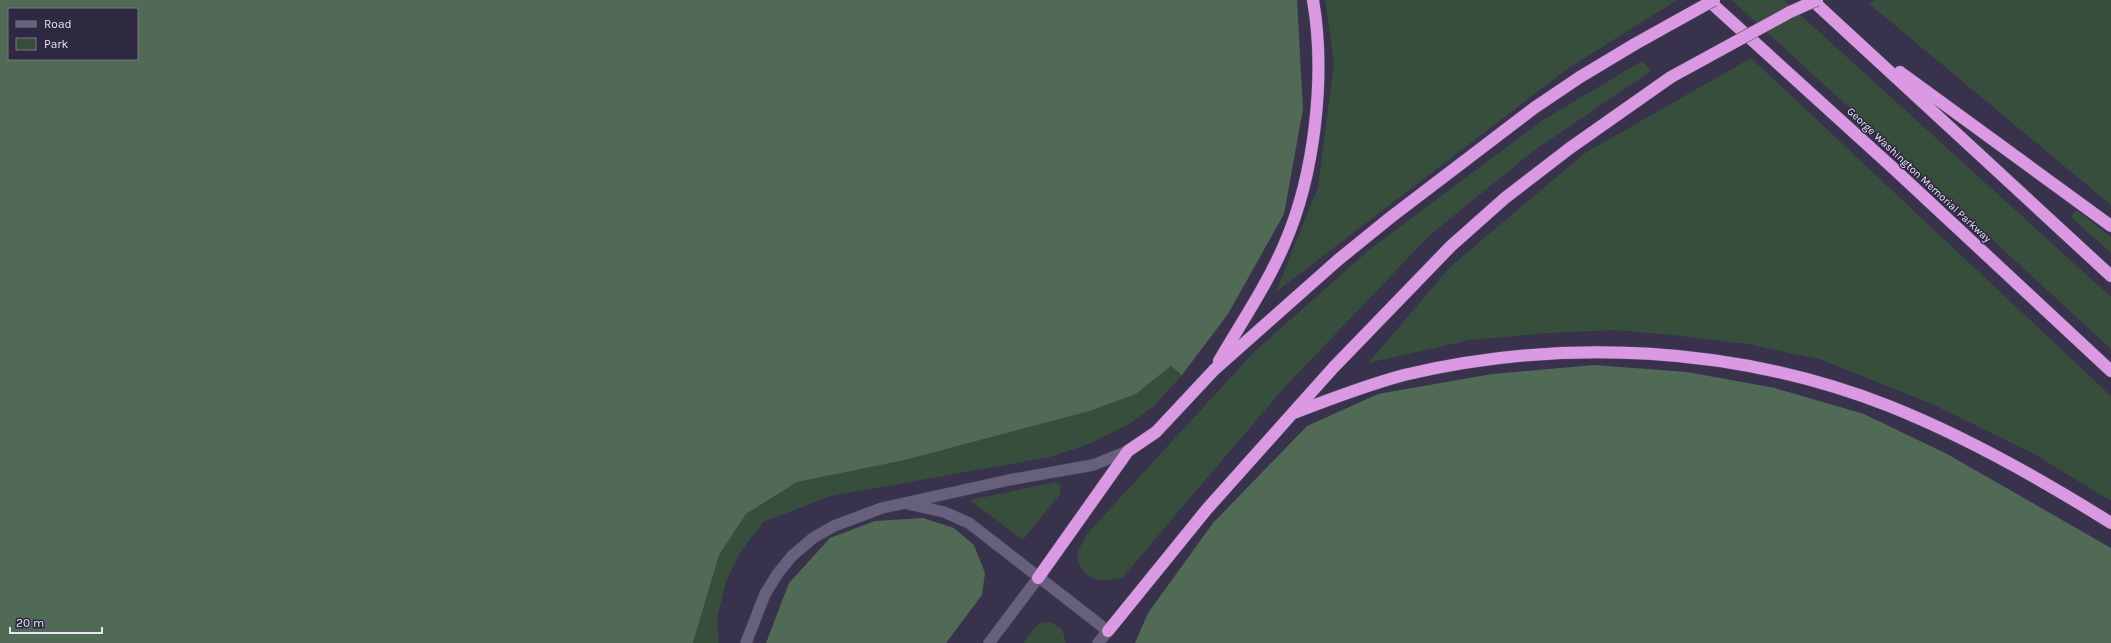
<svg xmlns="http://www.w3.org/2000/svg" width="2111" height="643" font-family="Karla,sans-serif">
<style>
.green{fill:#374e3c}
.forest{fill:#506a56;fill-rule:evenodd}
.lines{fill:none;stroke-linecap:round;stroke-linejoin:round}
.minor-casing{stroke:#534e64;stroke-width:12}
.motorway-casing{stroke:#534e64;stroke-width:13}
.minor{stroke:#66607d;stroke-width:11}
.motorway{stroke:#db99e3;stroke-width:12}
.motorway-bridge-casing{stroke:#534e64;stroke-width:13;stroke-linecap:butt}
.motorway-bridge{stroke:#db99e3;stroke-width:12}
.labels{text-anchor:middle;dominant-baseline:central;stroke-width:3;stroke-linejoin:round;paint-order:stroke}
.street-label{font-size:11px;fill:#e6e3f4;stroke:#2e2841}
</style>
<rect width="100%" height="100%" fill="#38324c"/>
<path class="green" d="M 1325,0 L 1677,0 L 1567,69 L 1276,292 L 1318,187 L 1334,63 Z
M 1732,0 L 1784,0 L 2111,297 L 2111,349 Z
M 1875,0 L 2111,0 L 2111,205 L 1868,3 Z
M 1751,58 L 2111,396 L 2111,501 L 2034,454 L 1932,404 L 1819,359 L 1747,344 L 1672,335 L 1615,330 L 1549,333 L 1470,340 L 1368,363 L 1450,267 L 1585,153 Z
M 1642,61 L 1651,71 L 1532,152 L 1430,235 L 1282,390 L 1122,578 C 1108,581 1091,583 1082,569 C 1079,565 1078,558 1077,554 L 1086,535 L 1254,352 L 1369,250 L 1543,120 Z
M 2076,210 L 2111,237 L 2111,253 L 2071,217 Z
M 1171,366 L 1182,375 L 1154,406 L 1129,424 L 1089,444 L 1050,457 L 831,496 L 763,522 L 739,554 L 726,582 L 717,618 L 719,643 L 693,643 L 719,555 L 746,514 L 797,482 L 905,460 L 1090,411 L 1136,394 Z
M 1056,482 L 1060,485 L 1061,493 L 1023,540 L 970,500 Z
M 1043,622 L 1052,623 L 1062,629 L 1066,643 L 1024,643 L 1034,628 Z"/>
<path class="forest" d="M 0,0 L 1297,0 L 1303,109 L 1284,214 L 1228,314 L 1182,375 L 1171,366 L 1136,394 L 1090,411 L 905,460 L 797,482 L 746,514 L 719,555 L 693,643 L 0,643 ZM 9,9 L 137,9 L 137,59 L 9,59 Z
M 1594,365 L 1687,372 L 1775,388 L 1864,414 L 1947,454 L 2111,548 L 2111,643 L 1135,643 L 1148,613 L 1213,523 L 1307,426 L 1378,394 L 1492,374 Z
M 923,518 L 954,528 L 974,545 L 985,573 L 982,595 L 946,643 L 766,643 L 789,583 L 830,538 L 875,521 Z"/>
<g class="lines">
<g class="minor-casing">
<path id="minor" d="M 908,504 L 944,512 L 969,523 L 1108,631
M 746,643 L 765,594 L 778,573 L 792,556 L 813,538 L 834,526 L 882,508 L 1009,480 L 1093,465 L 1128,451
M 989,643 L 1038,578
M 1098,643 L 1108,631"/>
</g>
<g class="motorway-casing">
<path id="motorway" d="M 1708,0 L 1893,168 L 2111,371
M 1812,0 L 2111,276
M 1900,72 L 2111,226
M 1219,361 C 1241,323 1267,285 1284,245 C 1315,175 1326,75 1313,0
M 1294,413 C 1330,399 1367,385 1404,375 C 1564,337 1736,346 1889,406 C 1967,437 2041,479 2111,523
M 1038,578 L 1128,451 L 1156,432 L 1214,370 L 1338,260 L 1391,217 L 1534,108 L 1580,77 L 1635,44
M 1108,631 L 1207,509 L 1333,368 L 1451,246 L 1505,198 L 1570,148 L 1671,77"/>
</g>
<use href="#minor" class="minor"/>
<use href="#motorway" class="motorway"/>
<g class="motorway-bridge-casing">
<path id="motorway-bridge" d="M 1635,44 L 1714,0
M 1671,77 L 1790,12 L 1817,0"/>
</g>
<use href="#motorway-bridge" class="motorway-bridge"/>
</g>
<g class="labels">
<g class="street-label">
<text transform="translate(1919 175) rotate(43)">George Washington Memorial Parkway</text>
</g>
</g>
<rect x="8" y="8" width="130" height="52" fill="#2e2841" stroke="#787389"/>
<rect x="16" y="21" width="20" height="6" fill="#66607d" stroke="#787389"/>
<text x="44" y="28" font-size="12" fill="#e6e3f4">Road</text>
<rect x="16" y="38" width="20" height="12" fill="#374e3c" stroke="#787389"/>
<text x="44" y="48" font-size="12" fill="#e6e3f4">Park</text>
<path d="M10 627v6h92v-6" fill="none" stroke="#e6e3f4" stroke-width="2"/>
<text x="16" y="627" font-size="12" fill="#e6e3f4" stroke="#2e2841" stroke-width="3" paint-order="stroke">20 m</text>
</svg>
